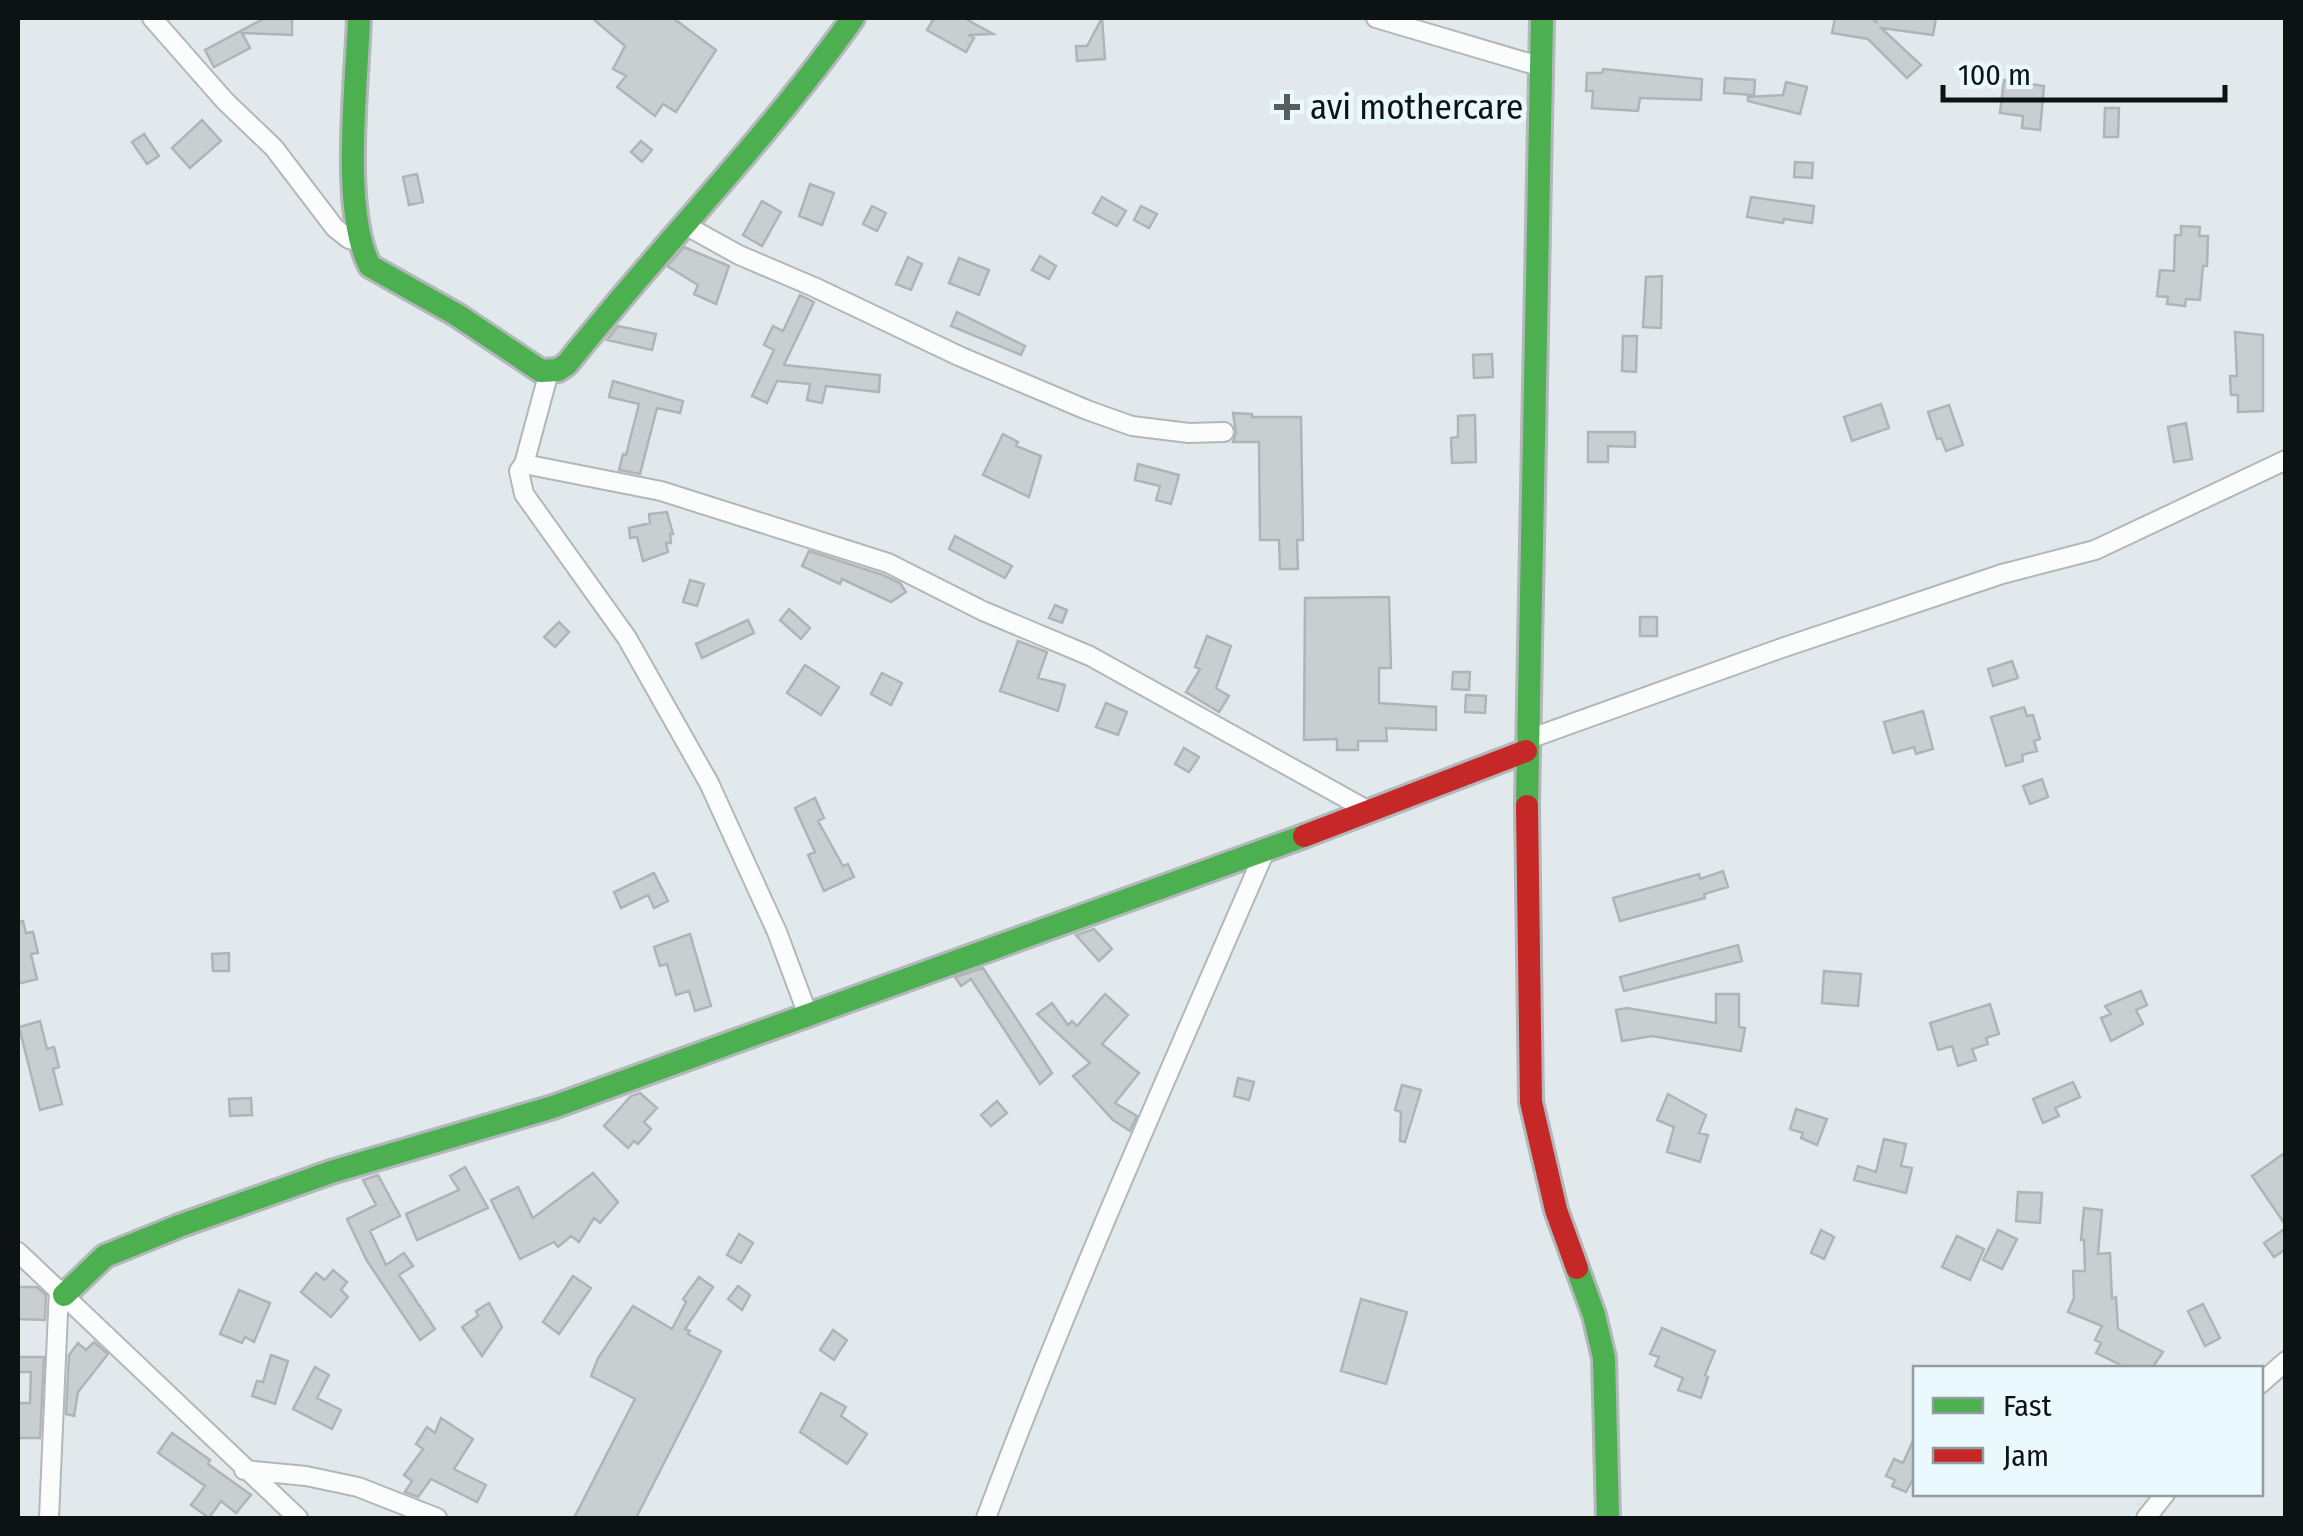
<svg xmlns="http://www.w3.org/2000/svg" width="2303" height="1536" font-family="'Fira Sans Condensed',sans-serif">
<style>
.building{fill:#c9cfd1;stroke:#afb5b7;stroke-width:2.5}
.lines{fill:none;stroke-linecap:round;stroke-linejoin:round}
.street-casing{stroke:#b2b7b9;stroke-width:22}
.fast-casing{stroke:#b2b7b9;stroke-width:28}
.jam-casing{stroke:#b2b7b9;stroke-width:28}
.street{stroke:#fbfcfc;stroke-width:18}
.fast{stroke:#4caf50;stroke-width:22}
.jam{stroke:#c62828;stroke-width:22}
.poi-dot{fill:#585d5f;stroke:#eaf9fe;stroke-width:4}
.labels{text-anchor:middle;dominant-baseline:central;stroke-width:10;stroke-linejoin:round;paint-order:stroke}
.poi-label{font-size:35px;fill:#0d1213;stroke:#eaf9fe;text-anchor:start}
</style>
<rect width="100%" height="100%" fill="#e2e9ec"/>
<path class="building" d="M 592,18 L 673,18 L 716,50 L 676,112 L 663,104 L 655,116 L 617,87 L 626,76 L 613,69 L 625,46 Z
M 934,18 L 964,18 L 993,34 L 968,35 L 974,38 L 966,52 L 927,30 Z
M 1102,18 L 1105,59 L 1077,61 L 1076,46 L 1087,46 Z
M 1835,18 L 1871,18 L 1876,22 L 1876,18 L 1936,18 L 1933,35 L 1881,28 L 1921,65 L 1907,78 L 1868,39 L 1832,33 Z
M 263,19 L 292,19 L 292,35 L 242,33 L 250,48 L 214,67 L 205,50 Z
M 1603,69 L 1702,79 L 1701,100 L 1640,98 L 1638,111 L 1592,108 L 1593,91 L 1586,91 L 1587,73 L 1602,73 Z
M 1725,78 L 1755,80 L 1754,95 L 1724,93 Z
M 2004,80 L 2044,86 L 2040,130 L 2022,128 L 2023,116 L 2000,113 Z
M 1786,82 L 1807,87 L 1800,114 L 1748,101 L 1748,97 L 1783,95 Z
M 2105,108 L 2119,108 L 2118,137 L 2104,137 Z
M 202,120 L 221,141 L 190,168 L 172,148 Z
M 144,134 L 159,156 L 147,164 L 132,142 Z
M 641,141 L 652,150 L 642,162 L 631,152 Z
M 1795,162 L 1813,163 L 1812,178 L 1794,177 Z
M 417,174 L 423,202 L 409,205 L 403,177 Z
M 810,184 L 834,193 L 822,225 L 799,216 Z
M 1102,197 L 1126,211 L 1117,226 L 1093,213 Z
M 1751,197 L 1814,206 L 1812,223 L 1784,219 L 1783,223 L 1747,217 Z
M 762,201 L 781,212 L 762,246 L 743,235 Z
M 872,206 L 886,213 L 877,231 L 863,224 Z
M 1141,206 L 1157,214 L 1149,228 L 1134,220 Z
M 2181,226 L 2200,227 L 2199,236 L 2208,236 L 2207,266 L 2203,266 L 2200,300 L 2186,299 L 2185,306 L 2167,304 L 2168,297 L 2157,296 L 2160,270 L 2174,271 L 2175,235 L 2181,235 Z
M 684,247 L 729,266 L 716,304 L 694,294 L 698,285 L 667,266 Z
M 1040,256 L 1056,266 L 1049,279 L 1032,270 Z
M 908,257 L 922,264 L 911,290 L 896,284 Z
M 959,258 L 989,270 L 979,295 L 949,283 Z
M 1662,276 L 1661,328 L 1643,327 L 1646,277 Z
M 800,295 L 814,302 L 784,365 L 880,375 L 879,392 L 826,386 L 822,403 L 807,400 L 810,384 L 777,381 L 767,403 L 752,396 L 774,350 L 764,345 L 773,326 L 783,331 Z
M 957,312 L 1025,346 L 1021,355 L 951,326 Z
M 618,326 L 656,334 L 652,350 L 607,340 Z
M 2235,332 L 2263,335 L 2263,411 L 2238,412 L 2238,395 L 2231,395 L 2230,376 L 2237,376 Z
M 1623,336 L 1637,336 L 1636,372 L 1622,371 Z
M 1492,354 L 1493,377 L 1474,378 L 1473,355 Z
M 613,381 L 683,401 L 680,413 L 657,408 L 640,474 L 619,470 L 623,454 L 626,455 L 639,404 L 609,397 Z
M 1881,404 L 1889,428 L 1852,441 L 1844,417 Z
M 1949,405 L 1963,445 L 1946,451 L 1941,438 L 1937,439 L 1928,412 Z
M 1233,413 L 1252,414 L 1252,417 L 1301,417 L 1303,540 L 1297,540 L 1298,569 L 1280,569 L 1279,540 L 1260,540 L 1259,442 L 1233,442 L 1236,433 Z
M 1475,415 L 1476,462 L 1452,463 L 1451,438 L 1458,437 L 1458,416 Z
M 2186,423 L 2192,459 L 2174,462 L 2168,427 Z
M 1588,432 L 1635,432 L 1635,447 L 1608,446 L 1608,462 L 1588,462 Z
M 1003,434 L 1018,442 L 1016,446 L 1041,456 L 1029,497 L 983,475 Z
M 1138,464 L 1179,475 L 1171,504 L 1156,500 L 1160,486 L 1135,480 Z
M 667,512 L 673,534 L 670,534 L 671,543 L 666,543 L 668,552 L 643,561 L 637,537 L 630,538 L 629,528 L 650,523 L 649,514 Z
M 955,536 L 1012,566 L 1005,578 L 949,549 Z
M 809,551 L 883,575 L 900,583 L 906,592 L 891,602 L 842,579 L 840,584 L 802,566 Z
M 690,580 L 704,584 L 697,606 L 683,602 Z
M 1389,597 L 1391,668 L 1379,668 L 1379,703 L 1436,707 L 1436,730 L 1386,728 L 1387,741 L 1358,741 L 1358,750 L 1337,750 L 1337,739 L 1304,740 L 1305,598 Z
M 1055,605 L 1067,610 L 1062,623 L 1049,618 Z
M 789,609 L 810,628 L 801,639 L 780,620 Z
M 1640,617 L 1657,617 L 1657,636 L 1640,636 Z
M 748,620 L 754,633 L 702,658 L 696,644 Z
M 559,622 L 569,632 L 555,647 L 544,637 Z
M 1207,636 L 1231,646 L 1216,688 L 1229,696 L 1219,712 L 1186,692 L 1200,669 L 1195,667 Z
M 1018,641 L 1047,652 L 1038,678 L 1065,685 L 1058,711 L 1000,691 Z
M 2012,661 L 2018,678 L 1993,686 L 1988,669 Z
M 805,665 L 839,687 L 821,715 L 787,693 Z
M 1453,672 L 1470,672 L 1469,690 L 1452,689 Z
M 882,673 L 902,683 L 891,705 L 871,694 Z
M 1466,695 L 1486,696 L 1485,713 L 1465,712 Z
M 1106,703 L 1127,712 L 1118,735 L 1096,727 Z
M 2024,707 L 2027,716 L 2033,715 L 2040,739 L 2034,741 L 2037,751 L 2022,755 L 2023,761 L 2006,766 L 1991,717 Z
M 1923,711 L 1933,749 L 1916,754 L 1914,747 L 1893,753 L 1884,722 Z
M 1184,748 L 1199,757 L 1189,772 L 1175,764 Z
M 2042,779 L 2048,797 L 2030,804 L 2023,786 Z
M 815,798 L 824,818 L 818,821 L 843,866 L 848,864 L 854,877 L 824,891 L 808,855 L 815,852 L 795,808 Z
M 1723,871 L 1728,887 L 1704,894 L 1705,898 L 1620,921 L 1613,898 L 1699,874 L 1700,879 Z
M 654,873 L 668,901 L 654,908 L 648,895 L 621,908 L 614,892 Z
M 23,921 L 26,933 L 33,932 L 38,953 L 31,954 L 37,979 L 18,984 L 18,922 Z
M 1094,929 L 1112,949 L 1099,961 L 1076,935 Z
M 690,934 L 711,1006 L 695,1011 L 689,991 L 676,995 L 667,964 L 660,966 L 654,947 Z
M 1738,945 L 1742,961 L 1624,991 L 1620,977 Z
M 229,953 L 229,971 L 213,971 L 212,954 Z
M 983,968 L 1052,1073 L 1040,1084 L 971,979 L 961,986 L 955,977 Z
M 1824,971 L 1861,974 L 1858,1006 L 1822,1003 Z
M 2141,991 L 2147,1005 L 2136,1010 L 2143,1024 L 2111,1041 L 2101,1018 L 2111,1014 L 2105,1006 Z
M 1105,994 L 1128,1015 L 1102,1044 L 1139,1073 L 1115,1103 L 1137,1116 L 1130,1131 L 1113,1120 L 1073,1076 L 1090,1063 L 1037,1014 L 1052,1003 L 1068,1025 L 1072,1021 L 1077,1026 Z
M 1716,994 L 1739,994 L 1739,1027 L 1745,1028 L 1741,1051 L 1652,1036 L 1622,1041 L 1616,1010 L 1627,1008 L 1716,1023 Z
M 1990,1004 L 1999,1034 L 1986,1038 L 1988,1044 L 1972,1049 L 1976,1060 L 1958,1066 L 1952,1046 L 1938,1050 L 1930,1023 Z
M 40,1021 L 47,1049 L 54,1047 L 59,1067 L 53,1069 L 62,1104 L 40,1110 L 19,1027 Z
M 1238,1078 L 1254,1082 L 1249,1100 L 1234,1096 Z
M 2073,1082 L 2080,1097 L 2055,1108 L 2059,1116 L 2043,1123 L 2033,1099 Z
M 1402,1085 L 1421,1090 L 1405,1142 L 1400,1141 L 1401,1112 L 1395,1110 Z
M 640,1093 L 657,1108 L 644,1122 L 651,1129 L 638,1144 L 634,1141 L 628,1148 L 604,1126 L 631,1096 Z
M 1668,1094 L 1706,1115 L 1699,1133 L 1708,1135 L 1700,1162 L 1667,1152 L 1674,1127 L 1657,1120 Z
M 251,1098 L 252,1115 L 230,1116 L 229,1099 Z
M 997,1101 L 1007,1113 L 991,1126 L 981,1115 Z
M 1796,1109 L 1827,1119 L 1817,1145 L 1801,1138 L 1803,1133 L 1790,1129 Z
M 1884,1139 L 1906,1144 L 1901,1166 L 1912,1168 L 1906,1193 L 1854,1180 L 1858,1166 L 1876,1172 Z
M 2286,1152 L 2286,1226 L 2252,1176 Z
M 465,1167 L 488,1208 L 417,1240 L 406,1214 L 459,1190 L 450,1176 Z
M 593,1173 L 618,1202 L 600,1223 L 594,1218 L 579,1242 L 571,1236 L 558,1247 L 554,1242 L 520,1259 L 491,1200 L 518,1187 L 533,1218 Z
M 378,1175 L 400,1216 L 370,1231 L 386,1265 L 404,1253 L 413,1266 L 399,1275 L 435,1329 L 420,1340 L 367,1261 L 347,1219 L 376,1205 L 363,1180 Z
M 2018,1192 L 2042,1193 L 2040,1223 L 2016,1221 Z
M 2084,1208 L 2102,1210 L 2098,1254 L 2110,1253 L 2112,1299 L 2116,1297 L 2118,1329 L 2163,1352 L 2152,1368 L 2116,1368 L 2119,1364 L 2096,1353 L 2101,1343 L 2095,1340 L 2102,1326 L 2068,1312 L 2074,1298 L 2073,1271 L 2085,1271 L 2084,1240 L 2081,1240 Z
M 2286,1228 L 2286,1249 L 2274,1257 L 2264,1243 Z
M 1821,1230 L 1834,1237 L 1824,1259 L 1811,1253 Z
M 1998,1230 L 2017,1239 L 2002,1269 L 1983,1260 Z
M 739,1234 L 753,1243 L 741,1263 L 727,1255 Z
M 1957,1236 L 1984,1249 L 1970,1280 L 1942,1267 Z
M 333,1270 L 347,1282 L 341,1290 L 348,1297 L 331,1317 L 301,1292 L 316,1273 L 325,1280 Z
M 573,1276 L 591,1288 L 559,1334 L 543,1322 Z
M 699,1277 L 713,1287 L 685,1329 L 690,1331 L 688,1334 L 721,1351 L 636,1518 L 574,1518 L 635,1399 L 591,1376 L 598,1358 L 633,1306 L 672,1329 L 686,1302 L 683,1299 Z
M 738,1286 L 750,1295 L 742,1310 L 728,1299 Z
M 18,1287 L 37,1287 L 46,1295 L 45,1320 L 18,1319 Z
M 239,1290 L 270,1303 L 254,1342 L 245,1337 L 242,1343 L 220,1334 Z
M 1361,1299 L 1407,1312 L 1386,1384 L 1341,1371 Z
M 489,1303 L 502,1327 L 482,1356 L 462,1327 L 478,1316 L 476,1311 Z
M 2203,1304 L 2220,1338 L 2205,1346 L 2188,1311 Z
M 1662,1328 L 1715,1351 L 1705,1375 L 1708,1377 L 1701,1398 L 1678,1390 L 1683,1378 L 1655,1366 L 1659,1357 L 1650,1354 Z
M 833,1330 L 847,1340 L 834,1360 L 820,1350 Z
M 94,1342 L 108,1354 L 78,1392 L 74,1416 L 66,1414 L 69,1355 L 78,1343 L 86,1350 Z
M 271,1355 L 288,1361 L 275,1404 L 252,1396 L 257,1381 L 263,1382 Z
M 18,1357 L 44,1357 L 40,1438 L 18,1438 L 18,1403 L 30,1403 L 31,1372 L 18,1372 Z
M 315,1367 L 329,1375 L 317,1398 L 341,1410 L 332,1429 L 293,1409 Z
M 821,1393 L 846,1407 L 841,1416 L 867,1434 L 847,1464 L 800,1432 Z
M 441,1418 L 473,1439 L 454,1469 L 486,1485 L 477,1502 L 431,1479 L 418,1497 L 405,1492 L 412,1481 L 404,1475 L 423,1449 L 416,1444 L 427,1427 L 435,1433 Z
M 172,1433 L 210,1460 L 208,1464 L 251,1495 L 236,1513 L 221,1501 L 209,1518 L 191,1505 L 205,1486 L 158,1453 Z
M 1916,1434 L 1916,1473 L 1906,1492 L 1892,1486 L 1895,1480 L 1886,1476 L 1894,1459 L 1903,1463 Z"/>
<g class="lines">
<g class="street-casing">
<path id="street" d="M 152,18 L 225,101 L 274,148 L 335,228 L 349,239 L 361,242
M 1376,18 L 1542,67
M 685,225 L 739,255 L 814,287 L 959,356 L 1087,410 L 1132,426 L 1189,433 L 1224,432
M 549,372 L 524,464 L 519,471 L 524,494 L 627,638 L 709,783 L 777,932 L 808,1015
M 524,464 L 661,491 L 888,563 L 983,611 L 1090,656 L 1369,811
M 1526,740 L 1779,649 L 2002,574 L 2095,550 L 2286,460
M 18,1252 L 298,1518
M 2260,1384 L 2286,1361
M 244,1470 L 306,1476 L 358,1487 L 437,1518
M 49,1518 L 59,1289
M 986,1518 C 1070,1293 1169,1073 1265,851
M 2146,1518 L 2165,1494"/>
</g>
<g class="fast-casing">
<path id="fast" d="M 359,18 C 357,82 341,212 370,266 L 457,315 L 541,371 L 558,370 L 567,364 C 660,247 766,140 853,18
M 1527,806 L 1542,18
M 1577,1268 L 1594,1315 L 1604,1358 L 1608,1518
M 64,1295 L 105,1256 L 179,1226 L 331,1172 L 553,1107 L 1304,836"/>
</g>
<g class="jam-casing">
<path id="jam" d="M 1527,806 L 1531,1102 L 1556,1210 L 1577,1268
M 1304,836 L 1526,751"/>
</g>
<use href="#street" class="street"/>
<use href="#fast" class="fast"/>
<use href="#jam" class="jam"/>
</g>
<path class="poi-dot" d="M1282 92h10v10h10v10h-10v10h-10v-10h-10v-10h10z"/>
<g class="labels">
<g class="poi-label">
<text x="1310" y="107">avi mothercare</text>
</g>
</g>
<rect width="2303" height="1536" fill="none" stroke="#0d1213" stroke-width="40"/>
<rect x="1913" y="1366" width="350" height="130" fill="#eaf9fe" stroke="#929da0" stroke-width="2.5"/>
<rect x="1933" y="1398" width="50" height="15" fill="#4caf50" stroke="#929da0" stroke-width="2.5"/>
<text x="2003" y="1416" font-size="30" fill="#0d1213">Fast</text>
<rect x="1933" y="1448" width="50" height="15" fill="#c62828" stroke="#929da0" stroke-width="2.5"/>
<text x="2003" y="1466" font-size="30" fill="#0d1213">Jam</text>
<path d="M1943 85v15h282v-15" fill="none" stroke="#0d1213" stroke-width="5"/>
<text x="1958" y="85" font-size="30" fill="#0d1213" stroke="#eaf9fe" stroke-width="8" paint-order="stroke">100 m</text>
</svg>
